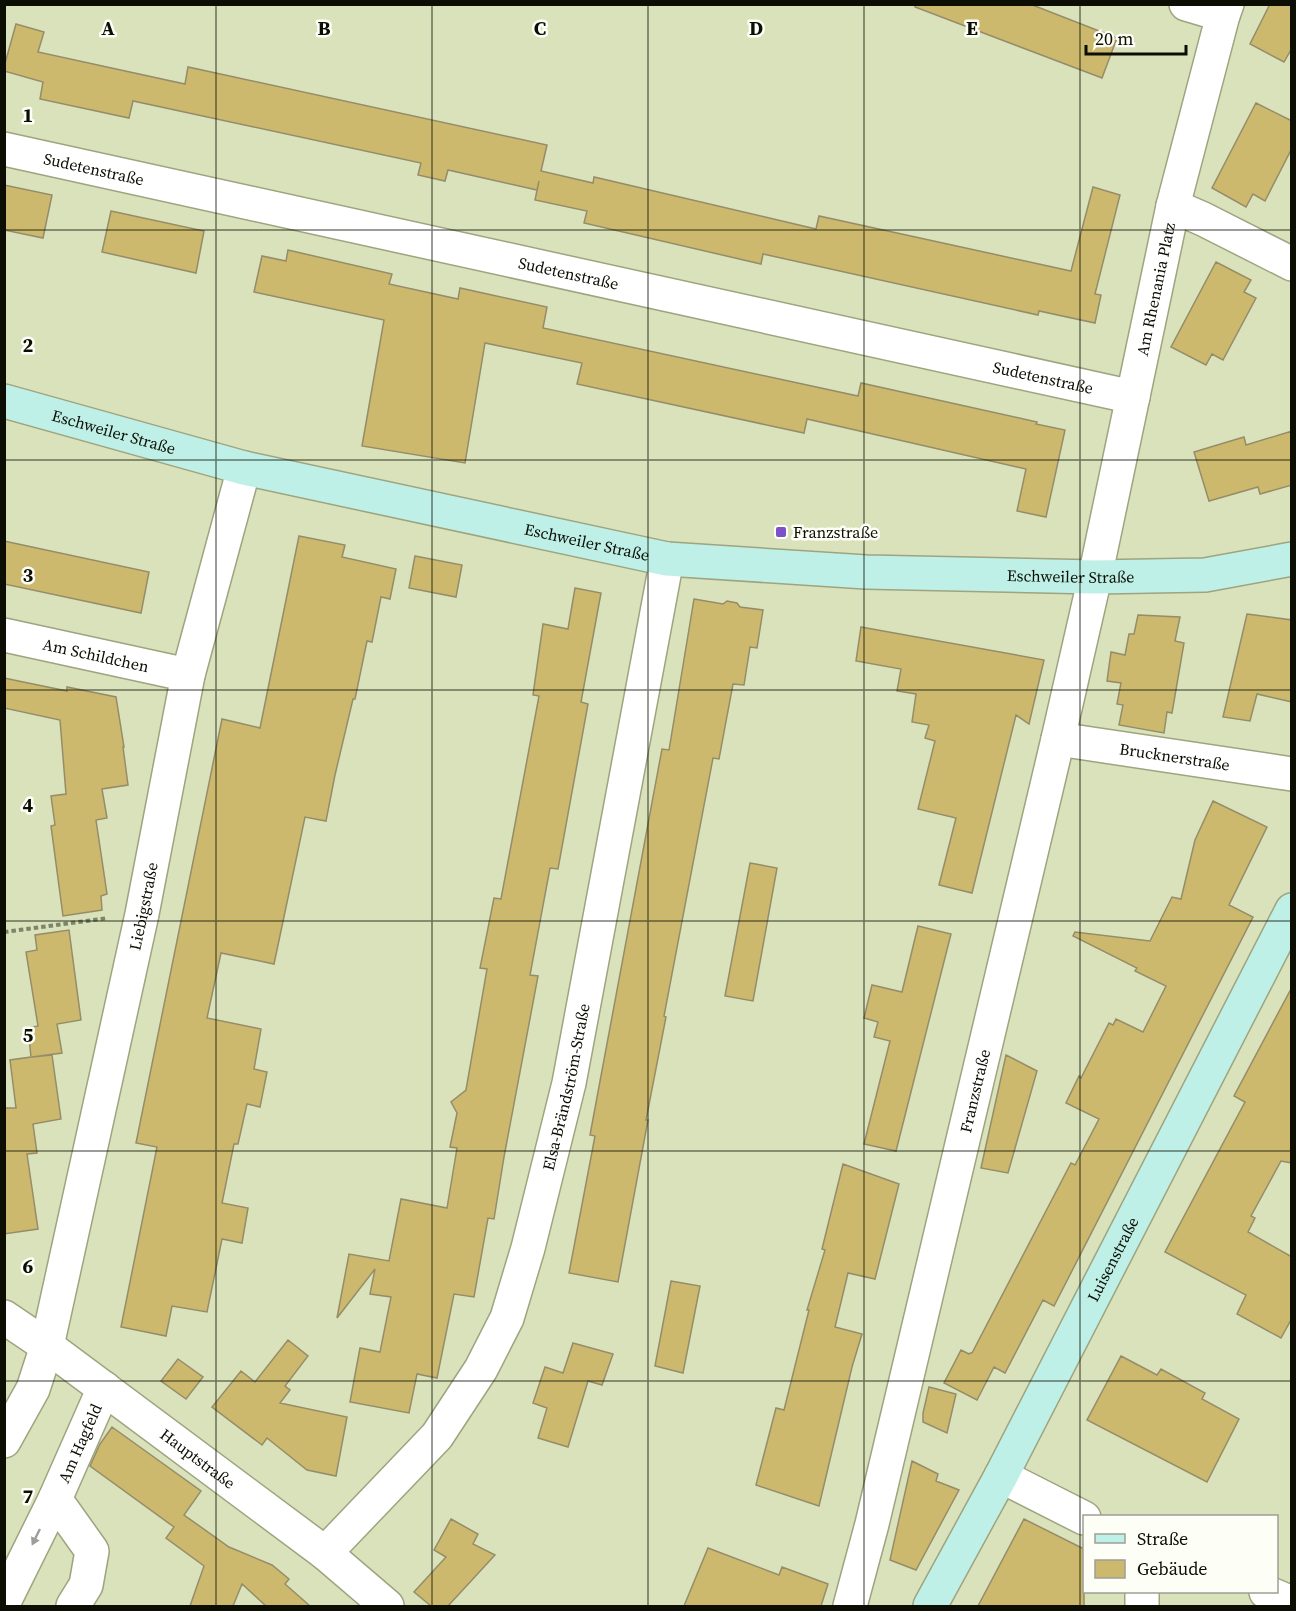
<svg xmlns="http://www.w3.org/2000/svg" width="1296" height="1611" font-family="'Source Serif 4',serif">
<style>
.building{fill:#ccb96d;stroke:#958d69;stroke-width:1.5}
.lines{fill:none;stroke-linecap:round;stroke-linejoin:round}
.street-casing{stroke:#9da47f;stroke-width:36}
.secondary-casing{stroke:#9da47f;stroke-width:36}
.path{stroke:#7e8469;stroke-width:4;stroke-dasharray:4.5 3;stroke-linecap:butt}
.street{stroke:#fff;stroke-width:33}
.secondary{stroke:#bef0e7;stroke-width:33}
.oneway{fill:#9e9f9a}
.grid{fill:none;stroke:#0c0e03;stroke-width:1.5;stroke-opacity:0.55}
.poi-dot{fill:#7d51ca;stroke:#fdfff7;stroke-width:2}
.labels{text-anchor:middle;dominant-baseline:central;stroke-width:5;stroke-linejoin:round;paint-order:stroke}
.street-label{font-size:16px;fill:#0c0e03;stroke:#fdfff7}
.poi-label{font-size:16px;fill:#0c0e03;stroke:#fdfff7;text-anchor:start}
.grid-label{font-size:20px;text-anchor:middle;font-weight:bold;fill:#0c0e03;stroke:#fdfff7;stroke-width:5;stroke-linejoin:round;paint-order:stroke}
</style>
<rect width="100%" height="100%" fill="#dae2bb"/>
<path class="building" d="M 915,4 L 1030,4 L 1117,38 L 1102,78 L 915,7 Z
M 1270,4 L 1292,4 L 1292,48 L 1284,62 L 1250,44 Z
M 16,24 L 44,32 L 38,52 L 185,84 L 188,67 L 547,145 L 541,171 L 593,183 L 594,177 L 816,229 L 819,216 L 1071,271 L 1093,187 L 1120,195 L 1095,294 L 1101,295 L 1095,323 L 1039,311 L 1038,315 L 763,254 L 761,264 L 584,223 L 587,211 L 535,200 L 539,181 L 537,190 L 448,170 L 445,181 L 418,175 L 421,163 L 133,101 L 129,118 L 40,99 L 43,82 L 4,71 L 4,67 Z
M 1256,103 L 1292,121 L 1292,148 L 1265,201 L 1253,194 L 1246,207 L 1212,188 Z
M 4,185 L 52,195 L 43,238 L 4,230 Z
M 111,211 L 204,231 L 196,273 L 102,252 Z
M 288,250 L 392,274 L 389,284 L 458,299 L 460,288 L 547,307 L 543,328 L 858,396 L 861,383 L 1037,422 L 1036,424 L 1065,430 L 1046,517 L 1017,511 L 1026,469 L 807,419 L 804,433 L 577,384 L 582,363 L 485,343 L 465,463 L 362,446 L 384,320 L 254,292 L 262,256 L 286,261 Z
M 1216,262 L 1251,280 L 1244,292 L 1256,298 L 1223,360 L 1212,354 L 1206,365 L 1171,347 Z
M 1292,431 L 1292,485 L 1260,494 L 1258,487 L 1209,501 L 1194,452 L 1244,437 L 1246,445 Z
M 299,536 L 345,545 L 342,557 L 396,569 L 390,599 L 381,597 L 372,642 L 367,641 L 355,699 L 353,699 L 335,775 L 326,821 L 305,817 L 274,964 L 221,953 L 207,1018 L 261,1029 L 254,1069 L 267,1072 L 260,1107 L 247,1104 L 238,1144 L 234,1144 L 222,1203 L 248,1208 L 242,1243 L 222,1239 L 207,1312 L 172,1306 L 166,1336 L 121,1327 L 157,1147 L 136,1143 L 222,719 L 260,728 Z
M 4,541 L 149,572 L 141,613 L 4,584 Z
M 415,556 L 462,565 L 456,597 L 409,588 Z
M 575,588 L 601,593 L 581,702 L 588,704 L 558,869 L 550,868 L 530,975 L 538,976 L 504,1157 L 494,1219 L 488,1218 L 474,1297 L 454,1294 L 437,1378 L 417,1374 L 409,1413 L 350,1402 L 360,1348 L 380,1352 L 391,1297 L 370,1294 L 375,1269 L 337,1318 L 349,1254 L 389,1261 L 401,1199 L 447,1208 L 457,1148 L 450,1147 L 457,1113 L 451,1102 L 466,1090 L 487,969 L 480,968 L 494,898 L 501,899 L 539,696 L 533,695 L 543,624 L 568,629 Z
M 694,599 L 723,604 L 727,601 L 737,603 L 740,607 L 763,610 L 757,648 L 750,647 L 744,685 L 733,684 L 719,759 L 713,758 L 664,1016 L 666,1017 L 646,1120 L 648,1120 L 618,1282 L 569,1273 L 595,1136 L 590,1135 L 598,1092 L 662,749 L 669,750 Z
M 1247,614 L 1292,620 L 1292,702 L 1257,694 L 1250,721 L 1223,717 Z
M 1138,615 L 1180,617 L 1175,641 L 1184,643 L 1172,713 L 1167,712 L 1164,733 L 1119,725 L 1123,705 L 1117,704 L 1121,683 L 1107,681 L 1111,652 L 1125,655 L 1129,634 L 1134,634 Z
M 861,627 L 1044,660 L 1029,724 L 1016,715 L 972,893 L 939,885 L 956,818 L 918,809 L 935,741 L 925,738 L 929,725 L 912,722 L 916,694 L 897,691 L 901,669 L 856,661 Z
M 4,678 L 67,691 L 67,687 L 116,697 L 124,747 L 123,747 L 128,785 L 102,789 L 107,818 L 96,820 L 107,894 L 101,896 L 102,910 L 63,916 L 51,826 L 55,825 L 51,796 L 66,794 L 60,720 L 4,708 Z
M 1213,801 L 1267,827 L 1229,905 L 1253,917 L 1054,1306 L 1043,1300 L 1005,1373 L 994,1367 L 977,1400 L 944,1383 L 961,1350 L 969,1354 L 970,1353 L 972,1353 L 1071,1163 L 1075,1165 L 1099,1119 L 1066,1103 L 1079,1076 L 1081,1078 L 1109,1023 L 1113,1025 L 1116,1019 L 1143,1032 L 1166,986 L 1135,971 L 1137,968 L 1073,936 L 1075,932 L 1150,941 L 1172,897 L 1181,899 L 1195,840 Z
M 750,863 L 777,868 L 753,1001 L 725,996 Z
M 918,926 L 951,934 L 896,1151 L 864,1144 L 890,1041 L 874,1037 L 878,1022 L 864,1018 L 872,985 L 902,992 Z
M 69,930 L 81,1020 L 57,1024 L 62,1053 L 32,1057 L 52,1055 L 61,1119 L 33,1124 L 37,1153 L 27,1154 L 38,1229 L 4,1234 L 5,1108 L 16,1108 L 10,1060 L 31,1057 L 28,1028 L 38,1026 L 26,952 L 37,950 L 35,935 Z
M 1292,987 L 1292,1163 L 1281,1161 L 1251,1216 L 1255,1218 L 1248,1232 L 1292,1257 L 1292,1318 L 1281,1338 L 1237,1314 L 1246,1295 L 1165,1252 L 1245,1102 L 1234,1096 Z
M 1006,1055 L 1037,1071 L 1008,1173 L 981,1168 Z
M 843,1164 L 899,1184 L 875,1279 L 848,1273 L 835,1327 L 862,1334 L 852,1367 L 819,1506 L 756,1485 L 776,1408 L 784,1410 L 809,1310 L 807,1310 L 825,1250 L 822,1249 Z
M 671,1281 L 700,1286 L 683,1373 L 655,1366 Z
M 288,1340 L 308,1356 L 285,1386 L 290,1390 L 280,1403 L 347,1417 L 336,1476 L 307,1470 L 267,1438 L 262,1445 L 212,1407 L 241,1371 L 255,1382 Z
M 573,1343 L 613,1354 L 602,1385 L 588,1381 L 568,1447 L 538,1438 L 547,1408 L 533,1403 L 545,1367 L 563,1373 Z
M 1121,1356 L 1157,1375 L 1161,1369 L 1205,1393 L 1202,1399 L 1239,1419 L 1207,1482 L 1087,1420 Z
M 178,1359 L 203,1377 L 186,1399 L 161,1381 Z
M 929,1387 L 956,1394 L 947,1433 L 923,1422 L 923,1413 Z
M 112,1427 L 201,1491 L 184,1515 L 229,1547 L 272,1565 L 289,1579 L 285,1584 L 310,1606 L 266,1606 L 242,1584 L 233,1606 L 190,1606 L 204,1566 L 166,1538 L 174,1527 L 90,1466 L 100,1444 Z
M 912,1461 L 938,1474 L 936,1481 L 959,1490 L 916,1570 L 890,1560 Z
M 451,1519 L 478,1534 L 473,1544 L 495,1555 L 448,1606 L 431,1606 L 414,1592 L 446,1557 L 434,1550 Z
M 1024,1519 L 1084,1549 L 1084,1606 L 978,1606 Z
M 708,1548 L 779,1575 L 782,1567 L 828,1584 L 821,1606 L 684,1606 Z"/>
<g class="lines">
<g class="street-casing">
<g id="street">
<path d="M 1186,4 L 1223,15"/>
<path id="s1" d="M 4,149 L 1133,397"/>
<path d="M 1173,206 L 1203,219 L 1292,264"/>
<path id="s2" d="M 4,635 L 188,675"/>
<path id="s3" d="M 1058,739 L 1292,774"/>
<path id="s4" d="M 4,1317 L 47,1346 L 325,1553 L 387,1606"/>
<path id="s5" d="M 4,1441 L 33,1389 L 47,1346 L 142,914 L 188,675 L 244,468"/>
<path d="M 1001,1476 L 1084,1518"/>
<path d="M 55,1499 L 92,1551 L 86,1585 L 73,1606"/>
<path id="s6" d="M 325,1553 L 437,1436 L 481,1369 L 507,1318 L 528,1248 L 569,1083 L 667,559"/>
<path d="M 1142,1592 L 1142,1606"/>
<path d="M 1266,1592 L 1292,1603"/>
<path id="s7" d="M 4,1602 L 55,1499 L 104,1388"/>
<path id="s8" d="M 850,1606 L 872,1524 L 1058,739 L 1095,577 L 1173,206 L 1223,15 L 1227,4"/>
</g>
</g>
<g class="secondary-casing">
<g id="secondary">
<path id="s9" d="M 4,401 L 244,468 L 667,559 L 866,572 L 1095,577 L 1205,575 L 1292,559"/>
<path id="s10" d="M 930,1606 L 1001,1476 L 1292,910"/>
</g>
</g>
<path class="path" d="M 4,932 L 108,918"/>
<use href="#street" class="street"/>
<use href="#secondary" class="secondary"/>
</g>
<defs><path id="oneway-solid" d="M-6-.8H1V-3.2L6.5 0L1 3.2V.8H-6Z" transform="scale(1.5)"/></defs>
<use class="oneway" href="#oneway-solid" transform="translate(36 1537) rotate(116)"/>
<path class="grid" d="M 216,4 L 216,1606M 432,4 L 432,1606M 648,4 L 648,1606M 864,4 L 864,1606M 1080,4 L 1080,1606M 4,230 L 1292,230M 4,460 L 1292,460M 4,690 L 1292,690M 4,921 L 1292,921M 4,1151 L 1292,1151M 4,1381 L 1292,1381"/>
<rect class="poi-dot" x="775" y="526" width="12" height="12" rx="3"/>
<g class="labels">
<g class="street-label">
<text stroke="none"><textPath href="#s1" startOffset="92">Sudetenstraße</textPath></text>
<text stroke="none"><textPath href="#s1" startOffset="578">Sudetenstraße</textPath></text>
<text stroke="none"><textPath href="#s8" startOffset="1352">Am Rhenania Platz</textPath></text>
<text stroke="none"><textPath href="#s1" startOffset="1064">Sudetenstraße</textPath></text>
<text stroke="none"><textPath href="#s9" startOffset="114">Eschweiler Straße</textPath></text>
<text stroke="none"><textPath href="#s9" startOffset="600">Eschweiler Straße</textPath></text>
<text stroke="none"><textPath href="#s9" startOffset="1086">Eschweiler Straße</textPath></text>
<text stroke="none"><textPath href="#s2" startOffset="94">Am Schildchen</textPath></text>
<text stroke="none"><textPath href="#s3" startOffset="118">Brucknerstraße</textPath></text>
<text stroke="none"><textPath href="#s5" startOffset="555">Liebigstraße</textPath></text>
<text stroke="none"><textPath href="#s6" startOffset="538">Elsa-Brändström-Straße</textPath></text>
<text stroke="none"><textPath href="#s8" startOffset="530">Franzstraße</textPath></text>
<text stroke="none"><textPath href="#s10" startOffset="392">Luisenstraße</textPath></text>
<text stroke="none"><textPath href="#s7" startOffset="176">Am Hagfeld</textPath></text>
<text stroke="none"><textPath href="#s4" startOffset="240">Hauptstraße</textPath></text>
</g>
<g class="poi-label">
<text x="793" y="532">Franzstraße</text>
</g>
</g>
<g class="grid-label">
<text x="108" y="35">A</text>
<text x="324" y="35">B</text>
<text x="540" y="35">C</text>
<text x="756" y="35">D</text>
<text x="972" y="35">E</text>
<text x="28" y="122">1</text>
<text x="28" y="352">2</text>
<text x="28" y="582">3</text>
<text x="28" y="812">4</text>
<text x="28" y="1042">5</text>
<text x="28" y="1273">6</text>
<text x="28" y="1503">7</text>
</g>
<rect width="1296" height="1611" fill="none" stroke="#0c0e03" stroke-width="12"/>
<rect x="1083" y="1515" width="195" height="78" fill="#fdfff7" stroke="#9d9f95" stroke-width="1.5"/>
<rect x="1095" y="1534" width="30" height="9" fill="#bef0e7" stroke="#9d9f95" stroke-width="1.5"/>
<text x="1137" y="1545" font-size="18" fill="#0c0e03">Straße</text>
<rect x="1095" y="1560" width="30" height="18" fill="#ccb96d" stroke="#9d9f95" stroke-width="1.5"/>
<text x="1137" y="1575" font-size="18" fill="#0c0e03">Gebäude</text>
<path d="M1086 45v9h100v-9" fill="none" stroke="#0c0e03" stroke-width="3"/>
<text x="1095" y="45" font-size="18" fill="#0c0e03" stroke="#fdfff7" stroke-width="4.5" paint-order="stroke">20 m</text>
</svg>
